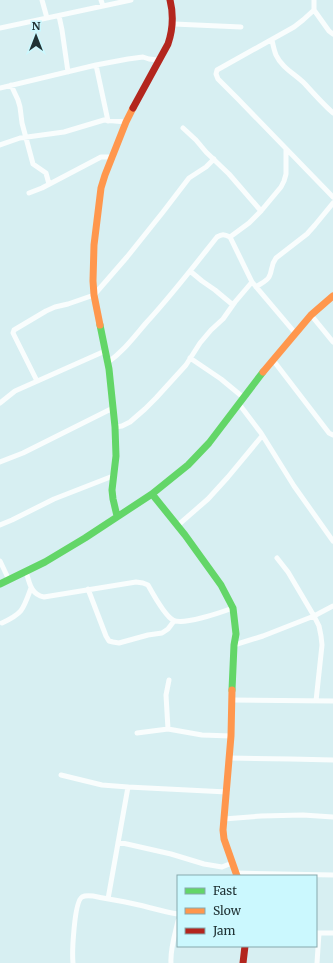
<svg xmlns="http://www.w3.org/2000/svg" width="333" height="963" font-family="Merriweather,serif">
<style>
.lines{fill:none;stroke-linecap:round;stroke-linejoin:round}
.street{stroke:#f9fdfd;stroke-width:5}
.fast{stroke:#63d668;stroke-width:7}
.slow{stroke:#ff974d;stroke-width:7}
.jam{stroke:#b3261e;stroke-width:7}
</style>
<rect width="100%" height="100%" fill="#d7eff2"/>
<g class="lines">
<path class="street" d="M 42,0 L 47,18
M 101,0 L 103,6
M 314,0 L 314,10 L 303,20 L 294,27 L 217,70 L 216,74 L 218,79 L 238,99 L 333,197
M 314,10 L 329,31 L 333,34
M 59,16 L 62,30 L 68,72
M 174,24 L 241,27
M 0,28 L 131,0
M 272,40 C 273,45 274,50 276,55 C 282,68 295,74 305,84 C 314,94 323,104 333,113
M 96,65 L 108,121
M 11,85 L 18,100 L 20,107 L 22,123 L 33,164 L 46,173 L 49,184
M 0,88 L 96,65 L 128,59 L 143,57 L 149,59 L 158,60
M 183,128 L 196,140 L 206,152 L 229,174 L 261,211
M 0,145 L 20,138 L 64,132 L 104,120 L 126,122
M 29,193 L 42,188 L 101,157 L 113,157
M 230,237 L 249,223 L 261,211 L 281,187 L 284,181 L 286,174 L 286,149
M 190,271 L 202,281 L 215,290 L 233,305
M 256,287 C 260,284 267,281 269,277 C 273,270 270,266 276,258 L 307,234 L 315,225 L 333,203
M 311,315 L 333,342
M 190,358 L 221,379 L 244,398
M 273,360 L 329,433 L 333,435
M 107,363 C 123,352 134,337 146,323 C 171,296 194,266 217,237 C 222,234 224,234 230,237 L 252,282 L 296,334
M 37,381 L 13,333 L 14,330 L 46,311 L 55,307 L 68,304 L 94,295 L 127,257 L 163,212 L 189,178 L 206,167 L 214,159
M 0,403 L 15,391 L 105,351
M 239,404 L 261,433 L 294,486 L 333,541
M 115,427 L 122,426 L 130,422 L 145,409 L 156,398 L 186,365 L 200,343 L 211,330 L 223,319 L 235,302 L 252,282
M 0,462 L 23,453 L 113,408
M 0,525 L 12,520 L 54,499 L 113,476
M 177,526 L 208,499 L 228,477 L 262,436
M 277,558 L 288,572 L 314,616 L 319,626 L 321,636 L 322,645 L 316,701
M 0,561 L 9,580
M 26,571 C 29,582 31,595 44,597 L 136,582 L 143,583 L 148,585 C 153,594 165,616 173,620 C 182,626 222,612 233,608
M 88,589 L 106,636 L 109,641 L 113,642 L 119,643 L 148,635 L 162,633 L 168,629 L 174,621
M 2,623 C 23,613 23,610 31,588
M 234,645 L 263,636 L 314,616 L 333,606
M 232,700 L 333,701
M 168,729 L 166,695 L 169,680
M 137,733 L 168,729 L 202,735 L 231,736
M 229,758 L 291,759 L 333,760
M 61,775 L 102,785 L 128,787 L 227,792
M 224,819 L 261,816 L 303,815 L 333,817
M 118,842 L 171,854 L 204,864 L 222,867 L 232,863
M 235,873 L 333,875
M 108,899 L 128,787
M 317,933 L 333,933
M 73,963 C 72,953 74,902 82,897 C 88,894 97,897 103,898 C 115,900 127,902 139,905 C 152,908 165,912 178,914
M 171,963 C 170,949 175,934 178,921
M 317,963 L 319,933"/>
<path class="fast" d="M 100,325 L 109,369 L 115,427 L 116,456 L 112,490 L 113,499 L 117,516
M 152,494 L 185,535 L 221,585 L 233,608 L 236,634 L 234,645 L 232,690
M 0,584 L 45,562 L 85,538 L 152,494 L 188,465 L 209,443 L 263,372"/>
<path class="slow" d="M 100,325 L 94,295 L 93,281 L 94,245 L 101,188 L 105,175 L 126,122 L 133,108
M 263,372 L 311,315 L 333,296
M 232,690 L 231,736 L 223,830 L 224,839 L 237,876"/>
<path class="jam" d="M 133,108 L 168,44 C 173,29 174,16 170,0
M 243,963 L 245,946"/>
</g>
<rect x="177" y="875" width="140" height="72" fill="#cbf8fe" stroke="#87a9ad"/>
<rect x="185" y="888" width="20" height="6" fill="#63d668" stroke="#87a9ad"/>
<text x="213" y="895" font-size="12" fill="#203234">Fast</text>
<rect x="185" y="908" width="20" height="6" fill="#ff974d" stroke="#87a9ad"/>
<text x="213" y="915" font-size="12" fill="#203234">Slow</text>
<rect x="185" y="928" width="20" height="6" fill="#b3261e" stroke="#87a9ad"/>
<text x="213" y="935" font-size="12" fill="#203234">Jam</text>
<g transform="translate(36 36)" stroke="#cbf8fe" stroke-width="3" paint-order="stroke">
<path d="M0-3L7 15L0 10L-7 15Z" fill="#203234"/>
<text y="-6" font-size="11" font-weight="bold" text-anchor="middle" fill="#203234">N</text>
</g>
</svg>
